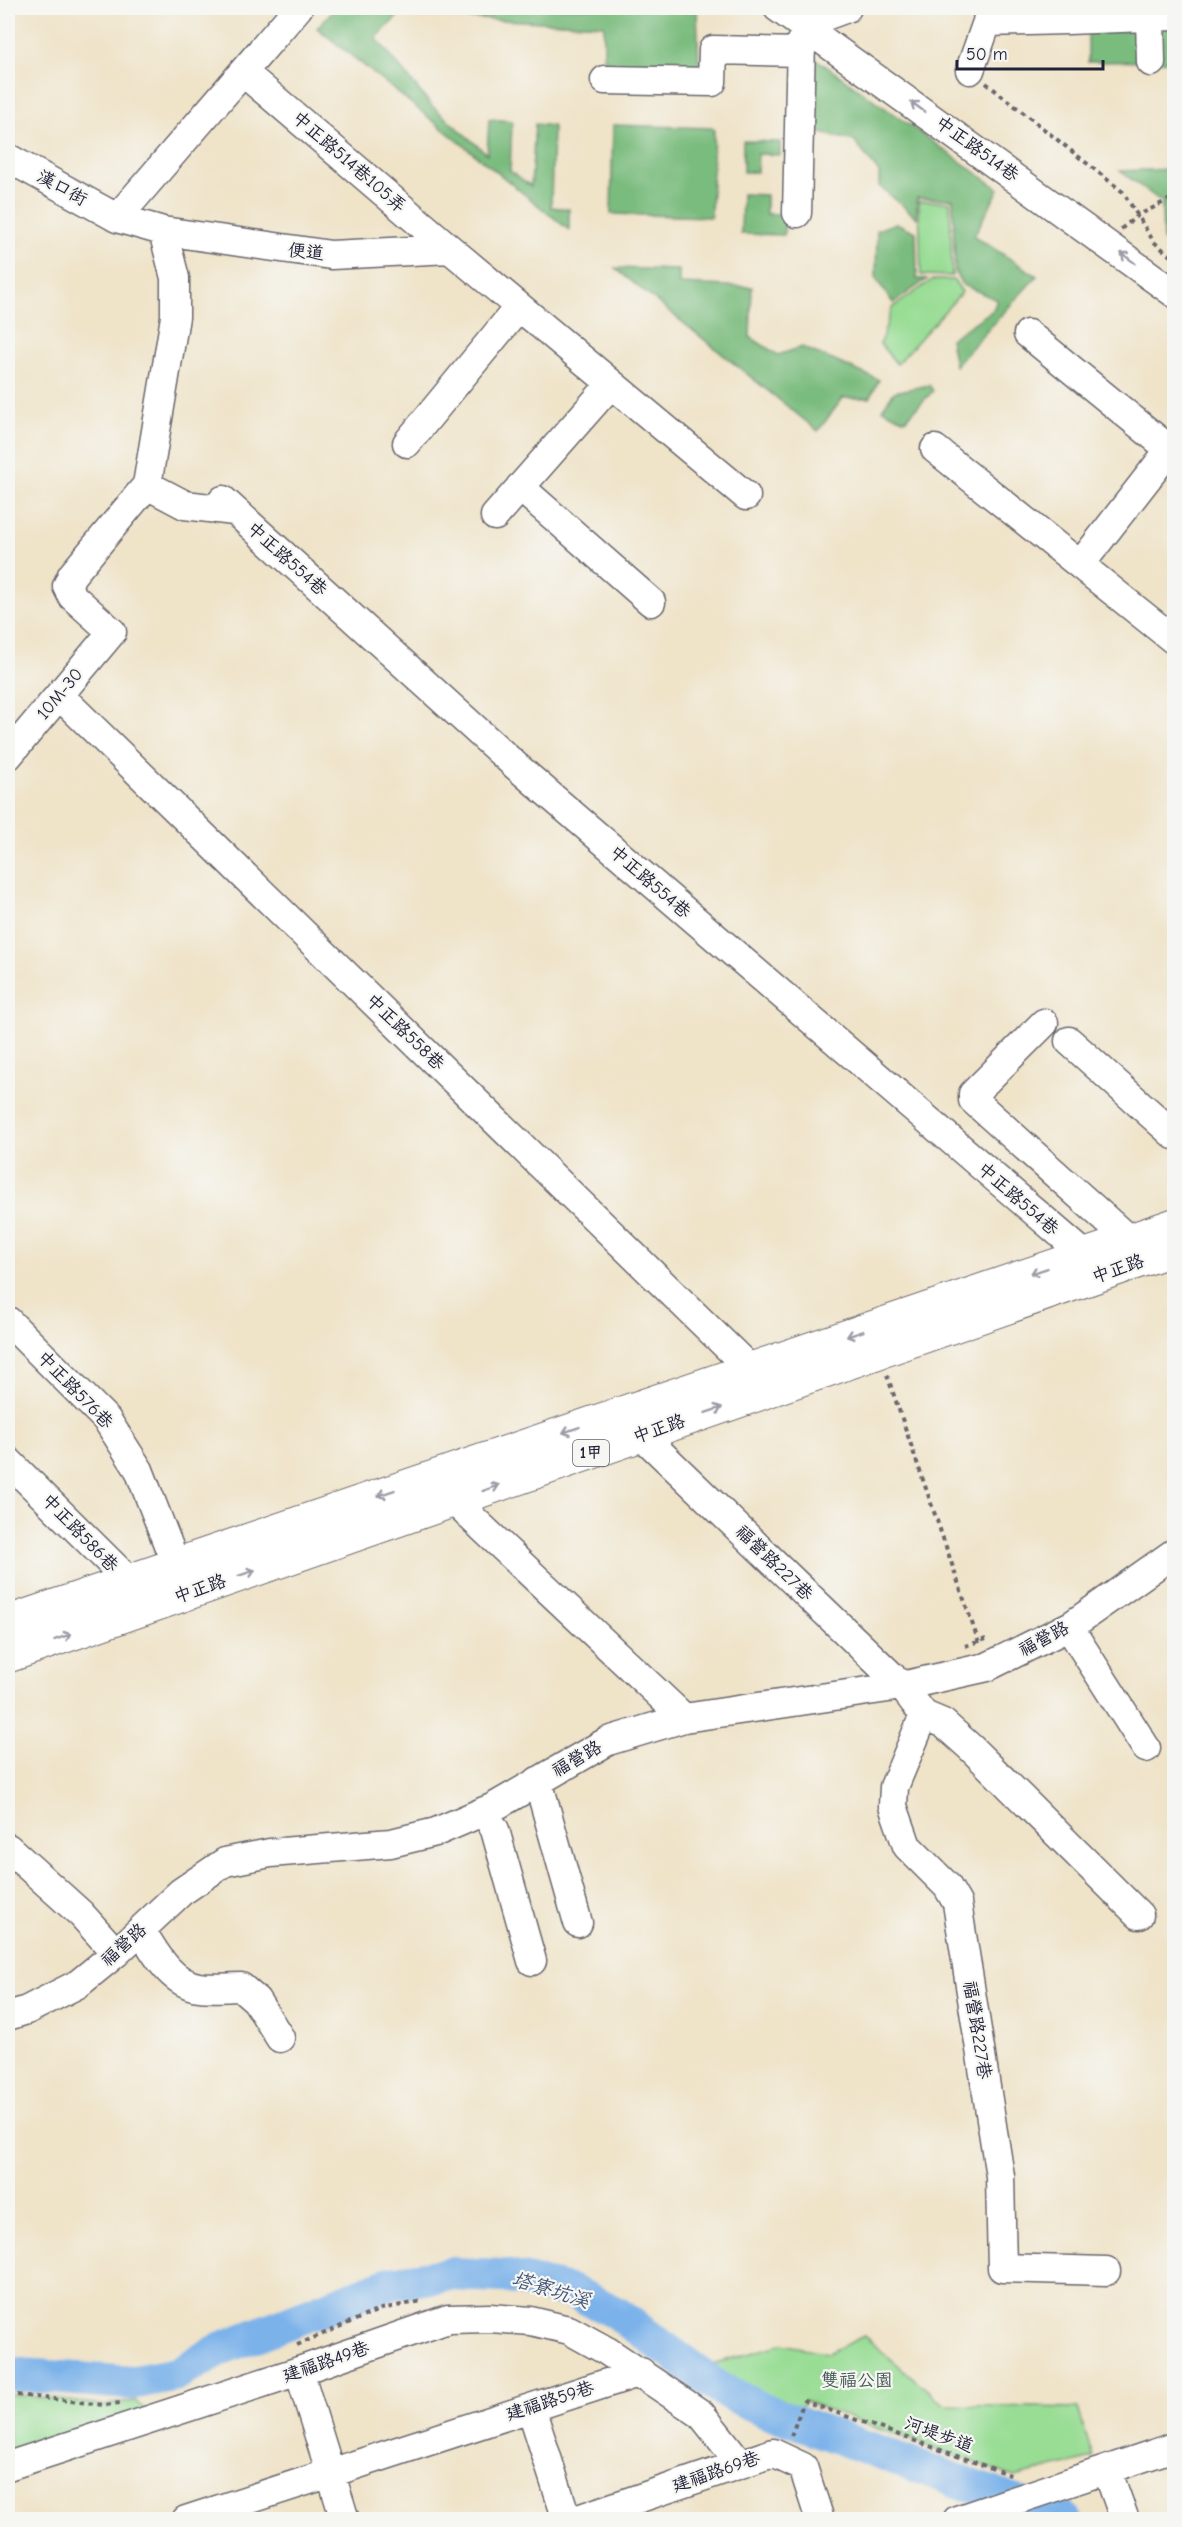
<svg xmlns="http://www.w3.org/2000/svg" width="1182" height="2527" font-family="'Comic Neue','LXGW WenKai TC',sans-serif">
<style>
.green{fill:#99dd95;stroke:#5e8068;stroke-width:1.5}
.forest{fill:#7abc7e;stroke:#4e6f5c;stroke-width:1.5}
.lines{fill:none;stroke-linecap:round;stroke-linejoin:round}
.river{stroke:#7cb2ea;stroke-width:34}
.minor-casing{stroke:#6a666c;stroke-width:31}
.major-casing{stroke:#6a666c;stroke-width:35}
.path{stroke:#6a666c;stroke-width:4;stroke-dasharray:4.5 4.5;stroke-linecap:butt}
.minor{stroke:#fff;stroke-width:28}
.major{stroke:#fff;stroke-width:33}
.oneway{stroke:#9c9ca7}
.labels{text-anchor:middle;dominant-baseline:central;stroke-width:4.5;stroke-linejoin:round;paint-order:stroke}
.shield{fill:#f6f6f2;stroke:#626272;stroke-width:1.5}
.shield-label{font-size:16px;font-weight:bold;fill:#22223b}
.street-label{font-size:18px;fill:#22223b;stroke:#f6f6f2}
.park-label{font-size:18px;fill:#465a56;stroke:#f6f6f2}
.water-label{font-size:20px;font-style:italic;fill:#425478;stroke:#f6f6f2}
</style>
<rect width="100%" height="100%" fill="#f6f6f2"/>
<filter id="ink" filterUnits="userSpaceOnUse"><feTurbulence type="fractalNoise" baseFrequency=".0167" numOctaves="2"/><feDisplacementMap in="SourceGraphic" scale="12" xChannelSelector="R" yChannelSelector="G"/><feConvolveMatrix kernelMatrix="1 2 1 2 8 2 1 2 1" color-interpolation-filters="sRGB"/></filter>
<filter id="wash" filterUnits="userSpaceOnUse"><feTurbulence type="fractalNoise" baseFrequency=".008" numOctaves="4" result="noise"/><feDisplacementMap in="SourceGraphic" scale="24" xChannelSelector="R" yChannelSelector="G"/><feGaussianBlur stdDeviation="1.35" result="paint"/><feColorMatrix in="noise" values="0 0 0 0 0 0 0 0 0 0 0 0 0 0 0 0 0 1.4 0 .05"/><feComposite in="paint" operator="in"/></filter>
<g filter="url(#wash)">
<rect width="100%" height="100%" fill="#efe3c8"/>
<path class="green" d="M 919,201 L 950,202 L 952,276 L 921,275 Z
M 932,280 L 954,280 L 962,292 L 897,364 L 880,344 L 892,308 Z
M 864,2336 L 945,2405 L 1078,2408 L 1093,2458 L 1014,2477 L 804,2401 L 798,2418 L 758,2404 L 698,2368 L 783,2344 L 828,2353 Z
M 8,2394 L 105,2405 L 135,2401 L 150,2414 L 8,2460 Z"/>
<path class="forest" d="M 335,8 L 406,8 L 376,38 L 431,105 L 487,154 L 489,119 L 512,121 L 510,171 L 531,186 L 535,124 L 553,126 L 551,207 L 569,209 L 569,230 L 317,28 Z
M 442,8 L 697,8 L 699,70 L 604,66 L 604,25 L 459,18 Z
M 1174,25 L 1174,99 L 1173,61 L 1088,62 L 1088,29 Z
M 809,54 L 999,189 L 974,236 L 1037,276 L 955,366 L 950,339 L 993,310 L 997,300 L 963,285 L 955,273 L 953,199 L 917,198 L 917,218 L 879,186 L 879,172 L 854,141 L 812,131 Z
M 613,125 L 714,128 L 711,217 L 611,214 Z
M 743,141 L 780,142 L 780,155 L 758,154 L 757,172 L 743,172 Z
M 1174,169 L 1174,250 L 1163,241 L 1162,202 L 1120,171 Z
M 742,194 L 766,195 L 766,214 L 785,214 L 784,235 L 741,234 Z
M 896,223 L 916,232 L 917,279 L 927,279 L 893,303 L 876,279 L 877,230 Z
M 615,268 L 679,270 L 679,284 L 752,287 L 750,337 L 778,355 L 802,347 L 879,380 L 870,398 L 843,398 L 818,431 Z
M 929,385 L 933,391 L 905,420 L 882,409 L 894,392 Z"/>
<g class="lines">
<path class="river" d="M 8,2374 L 131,2383 L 177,2374 L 222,2348 L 390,2283 L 451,2274 L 505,2276 L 573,2292 L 615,2312 L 722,2390 L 764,2410 L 1065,2520"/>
</g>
</g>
<g filter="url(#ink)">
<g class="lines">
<g class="minor-casing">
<path id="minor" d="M 778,8 L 1174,293
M 1067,8 L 1067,20 L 1174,16
M 1150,17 L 1151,62
M 987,22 L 1067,20
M 970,70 L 987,22 L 989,8
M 243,72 L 450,249 L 746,496
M 605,80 L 712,82 L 713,50 L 801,52
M 8,158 L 117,218 L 163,231 L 331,255 L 450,249
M 797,213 L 801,41 L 817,19 L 847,8
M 117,218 L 298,8
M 1028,334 L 1174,453
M 407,443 L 519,307
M 935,449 L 1174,640
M 147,485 L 185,505 L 234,511 L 228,506
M 520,487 L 651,602
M 223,500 L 516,766 L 1085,1255
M 495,516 L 611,384
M 1080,565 L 1174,444
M 59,695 L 750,1369
M 8,756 L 112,632 L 72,596 L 67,586 L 72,575 L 147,485 L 175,317 L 175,278 L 163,231
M 1044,1023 L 973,1094 L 973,1100 L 1129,1240
M 1069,1041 L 1174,1135
M 8,1321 L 107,1420 L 139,1470 L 176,1565
M 626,1420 L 902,1686 L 924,1715 L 894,1787 L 893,1806 L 907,1846 L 947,1886 L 957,1903 L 1000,2176 L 1002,2268 L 1106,2271
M 8,1461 L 119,1571 L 124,1583
M 454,1501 L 684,1718
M 1069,1627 L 1146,1748
M 924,1715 L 943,1723 L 971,1748 L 1139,1915
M 538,1781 L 578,1923
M 484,1811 L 495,1830 L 532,1961
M 8,1848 L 81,1914 L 116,1953
M 141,1930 C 155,1952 170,1983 199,1987 C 213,1989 228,1987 241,1987 L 256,2000 L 280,2038
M 8,2016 L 27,2010 L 78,1984 L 116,1953 L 181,1892 L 225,1862 L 270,1853 L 391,1843 L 436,1832 L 494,1807 L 608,1741 L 684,1718 L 902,1686 L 987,1667 L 1072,1625 L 1174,1553
M 299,2371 L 345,2520
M 531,2408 L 567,2520
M 8,2466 L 299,2371 L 448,2319 L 490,2318 L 531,2321 L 569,2330 L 607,2351 L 701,2414 L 740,2463
M 1107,2470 L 1125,2520
M 186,2520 L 641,2372
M 575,2520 L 773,2453 L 803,2467 L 820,2520
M 957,2520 L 1174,2447"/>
</g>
<g class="major-casing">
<path id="major" d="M 8,1622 L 1174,1225
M 8,1656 L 1174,1249"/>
</g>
<path class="path" d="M 986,83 L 1123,192 L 1154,242 L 1174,259
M 1121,229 L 1137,216 L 1174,197
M 887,1375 L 980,1646
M 965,1646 L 986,1639
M 297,2345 L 381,2309 L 422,2301
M 8,2394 L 105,2405 L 120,2403
M 791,2436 L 804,2401 L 1013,2476"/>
<use href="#minor" class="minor"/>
<use href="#major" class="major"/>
</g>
<defs><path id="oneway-shaft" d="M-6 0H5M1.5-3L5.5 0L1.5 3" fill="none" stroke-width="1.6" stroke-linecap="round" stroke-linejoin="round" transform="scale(1.5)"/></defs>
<g class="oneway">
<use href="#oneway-shaft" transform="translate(918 107) rotate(-144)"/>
<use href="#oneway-shaft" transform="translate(1128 258) rotate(-143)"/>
<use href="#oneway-shaft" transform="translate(1039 1271) rotate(161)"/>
<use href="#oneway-shaft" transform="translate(855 1334) rotate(161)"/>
<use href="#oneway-shaft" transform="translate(714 1410) rotate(-19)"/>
<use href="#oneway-shaft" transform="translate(571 1430) rotate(161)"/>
<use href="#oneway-shaft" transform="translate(491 1488) rotate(-20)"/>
<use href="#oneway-shaft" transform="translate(386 1493) rotate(161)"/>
<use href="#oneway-shaft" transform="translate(247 1573) rotate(-19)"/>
<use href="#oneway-shaft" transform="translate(63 1637) rotate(-19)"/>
</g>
</g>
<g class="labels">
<rect class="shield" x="573" y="1440" width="36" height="26" rx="4.5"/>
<g class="shield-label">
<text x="591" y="1453">1甲</text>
</g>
<g class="street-label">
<text transform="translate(977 149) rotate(36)">中正路514巷</text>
<text transform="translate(349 162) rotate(41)">中正路514巷105弄</text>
<text transform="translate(62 188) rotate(29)">漢口街</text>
<text transform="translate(306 252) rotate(6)">便道</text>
<text transform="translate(287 559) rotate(42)">中正路554巷</text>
<text transform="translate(60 694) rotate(-50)">10M-30</text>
<text transform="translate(650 882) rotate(41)">中正路554巷</text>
<text transform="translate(405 1032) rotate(44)">中正路558巷</text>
<text transform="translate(1018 1199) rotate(41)">中正路554巷</text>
<text transform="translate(1118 1269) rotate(-19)">中正路</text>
<text transform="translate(75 1390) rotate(46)">中正路576巷</text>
<text transform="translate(659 1429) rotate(-19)">中正路</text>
<text transform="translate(80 1533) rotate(46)">中正路586巷</text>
<text transform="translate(774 1563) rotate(44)">福營路227巷</text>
<text transform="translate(200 1589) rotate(-19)">中正路</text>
<text transform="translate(1044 1639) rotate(-28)">福營路</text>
<text transform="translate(577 1759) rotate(-30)">福營路</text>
<text transform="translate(124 1945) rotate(-42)">福營路</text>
<text transform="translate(977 2030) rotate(81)">福營路227巷</text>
<text transform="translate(326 2362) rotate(-19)">建福路49巷</text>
<text transform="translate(550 2401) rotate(-18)">建福路59巷</text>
<text transform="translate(939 2435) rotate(20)">河堤步道</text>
<text transform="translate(716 2472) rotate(-19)">建福路69巷</text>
</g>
<g class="park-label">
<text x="857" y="2380">雙福公園</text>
</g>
<g class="water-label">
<text transform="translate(551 2290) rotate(17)">塔寮坑溪</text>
</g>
</g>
<rect width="1182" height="2527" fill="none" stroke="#f6f6f2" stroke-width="30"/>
<path d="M957 60v9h146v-9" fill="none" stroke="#22223b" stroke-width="3"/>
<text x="966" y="60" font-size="18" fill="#22223b" stroke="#f6f6f2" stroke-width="4.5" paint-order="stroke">50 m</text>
</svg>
